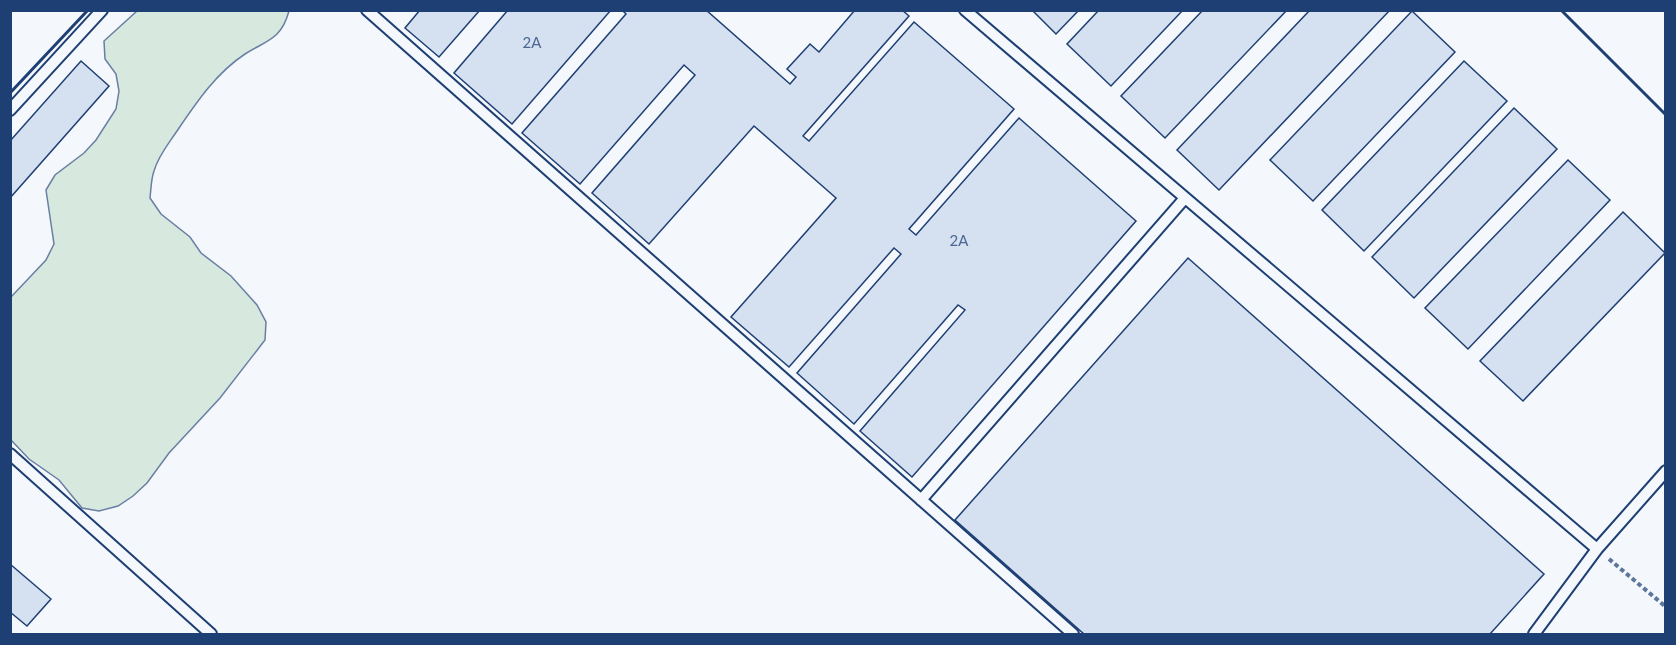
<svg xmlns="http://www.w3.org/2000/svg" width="1676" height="645" font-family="Lato,sans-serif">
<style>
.green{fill:#d7e8df;stroke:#687fa3;stroke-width:1.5}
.building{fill:#d5e0f0;stroke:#1d3f73;stroke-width:1.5}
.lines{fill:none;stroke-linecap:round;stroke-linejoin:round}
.service-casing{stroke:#1d3f73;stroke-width:14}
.path{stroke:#5e769c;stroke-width:4;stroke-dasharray:4.5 3;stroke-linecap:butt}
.service{stroke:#f4f7fb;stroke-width:10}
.wall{stroke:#1d3f73;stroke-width:3}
.labels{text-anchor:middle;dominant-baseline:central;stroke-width:4.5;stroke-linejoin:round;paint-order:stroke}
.number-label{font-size:15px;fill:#4b6792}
</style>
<rect width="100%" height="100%" fill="#f4f7fb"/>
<path class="green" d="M 137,11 L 289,11 C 281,40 267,40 245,54 C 216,73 196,103 177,131 C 169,143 158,156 154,171 C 151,179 151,190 150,198 L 161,214 L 190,237 L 201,253 L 231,276 L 257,305 L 266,322 L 265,340 L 220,398 L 169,453 L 147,483 L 133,496 L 118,506 L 99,511 L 82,508 L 59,480 L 29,459 L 11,440 L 11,297 L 46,260 L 54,244 L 46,190 L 55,175 L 84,153 L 96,140 L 116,109 L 119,91 L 116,74 L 105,59 L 104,41 Z"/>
<path class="building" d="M 420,10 L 480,10 L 439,57 L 405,28 Z
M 508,10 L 611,10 L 512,124 L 454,73 Z
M 622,10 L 706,10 L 790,84 L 796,77 L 787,69 L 810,44 L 819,52 L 855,10 L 902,10 L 909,16 L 803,136 L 809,141 L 914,22 L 1014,109 L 909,229 L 916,235 L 1019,118 L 1136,221 L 912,477 L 860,431 L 965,310 L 958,305 L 854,424 L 797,373 L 901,254 L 894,248 L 789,367 L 731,317 L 836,198 L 754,126 L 649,244 L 592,193 L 695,75 L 684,65 L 580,184 L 522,133 L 626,14 Z
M 1032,10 L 1079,10 L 1056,34 Z
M 1099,10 L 1183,10 L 1111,86 L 1067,44 Z
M 1203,10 L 1287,10 L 1165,138 L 1121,96 Z
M 1310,10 L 1390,10 L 1219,190 L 1177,150 Z
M 1412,11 L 1455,52 L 1313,201 L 1270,160 Z
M 81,61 L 109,86 L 10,198 L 10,141 Z
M 1464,61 L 1507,101 L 1364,251 L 1322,210 Z
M 1514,108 L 1557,149 L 1414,298 L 1372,257 Z
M 1568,160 L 1610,200 L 1468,349 L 1425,308 Z
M 1623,212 L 1665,253 L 1523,401 L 1480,361 Z
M 1188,258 L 1544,574 L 1490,634 L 1084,634 L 955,520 Z
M 10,564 L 51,599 L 27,626 L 10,612 Z"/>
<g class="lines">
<g class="service-casing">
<path id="service" d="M 367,10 L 1073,634
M 965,10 L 1597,549
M 10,110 L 102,10
M 10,454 L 211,634
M 921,500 L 1185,198
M 1534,634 L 1597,549 L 1666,471"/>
</g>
<path class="path" d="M 1609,559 L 1666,607"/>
<use href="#service" class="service"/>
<path class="wall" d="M 1561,10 L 1666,115
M 10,93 L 88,10"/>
</g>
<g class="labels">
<g class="number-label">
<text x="532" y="42">2А</text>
<text x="959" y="240">2А</text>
</g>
</g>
<rect width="1676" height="645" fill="none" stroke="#1d3f73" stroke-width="24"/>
</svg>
